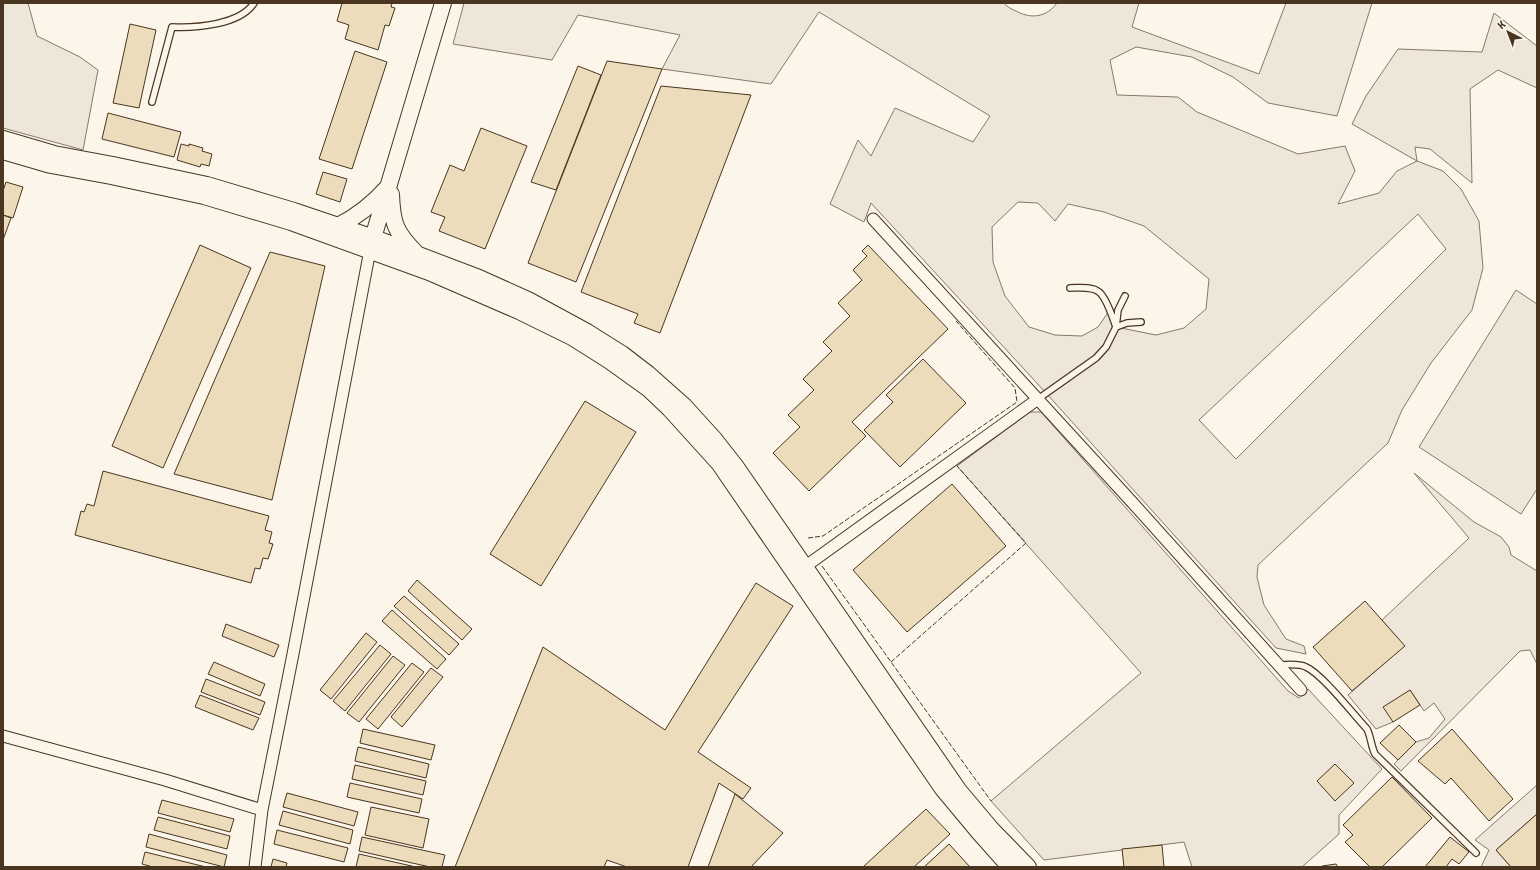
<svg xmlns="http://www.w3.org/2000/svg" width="1540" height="870" font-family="'Titillium Web',sans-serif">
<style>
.green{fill:#ede6d9;stroke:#887966;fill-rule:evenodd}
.building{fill:#ecdcbc;stroke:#4a3520}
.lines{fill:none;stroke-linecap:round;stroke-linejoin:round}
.lane-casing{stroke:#4a3520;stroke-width:8}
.street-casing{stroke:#4a3520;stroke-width:13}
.secondary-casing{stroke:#4a3520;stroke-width:18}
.lane{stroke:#fbf6e9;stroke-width:5.5}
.street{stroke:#fbf6e9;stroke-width:11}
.secondary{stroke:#fbf6e9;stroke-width:16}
.fence{stroke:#4a3520;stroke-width:1;stroke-dasharray:5 2;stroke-linecap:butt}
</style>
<rect width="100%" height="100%" fill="#fbf6e9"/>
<path class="green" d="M 3,3 L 28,3 L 37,36 L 80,57 L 98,70 L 83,150 L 3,128 Z
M 464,3 L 1004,3 C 1008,8 1012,9 1018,12 C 1032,19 1047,17 1057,3 L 1139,3 L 1132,27 L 1259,74 L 1286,3 L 1372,3 L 1337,116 L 1268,103 L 1233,77 L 1192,57 L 1136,47 L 1110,60 L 1117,95 L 1178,97 L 1197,112 L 1298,154 L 1345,146 L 1355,171 L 1338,204 L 1379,193 L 1397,171 L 1417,161 L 1352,124 L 1366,96 L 1398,49 L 1482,52 L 1494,13 L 1537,46 L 1537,88 L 1498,70 L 1470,89 L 1472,183 L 1430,149 L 1415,147 L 1417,161 L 1443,171 L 1461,189 L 1479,221 L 1483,268 L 1472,310 L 1431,363 L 1402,410 L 1388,443 L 1258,565 L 1257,577 L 1264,605 L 1286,639 L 1304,646 L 1306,654 L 1276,648 L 1046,393 L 871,203 L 864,222 L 830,204 L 858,140 L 871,156 L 895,108 L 973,142 L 990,116 L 819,12 L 771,84 L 662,69 L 680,35 L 578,15 L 552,60 L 453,44 ZM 1018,202 L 1038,203 L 1055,221 L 1068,204 L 1104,212 L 1144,226 L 1209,279 L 1206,309 L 1184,328 L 1156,335 L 1116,327 L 1109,311 L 1098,327 L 1082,336 L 1055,335 L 1029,327 L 1005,296 L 993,262 L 992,227 ZM 1418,214 L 1446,249 L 1236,459 L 1199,420 Z
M 1516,290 L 1537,304 L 1537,489 L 1521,514 L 1419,447 Z
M 1030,412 L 1041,412 L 1288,691 L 1299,698 L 1308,689 L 1382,769 L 1339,815 L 1339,834 L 1302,867 L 1192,867 L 1184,842 L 1044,860 L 991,801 L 1141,673 L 957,466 Z
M 1414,473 L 1474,522 L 1501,537 L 1509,547 L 1511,555 L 1537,571 L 1537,664 L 1530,650 L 1520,651 L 1401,771 L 1394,764 L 1416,742 L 1429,738 L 1445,719 L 1434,703 L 1424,711 L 1410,690 L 1393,722 L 1376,729 L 1348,695 L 1404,646 L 1382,620 L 1469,538 Z
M 1537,785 L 1537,814 L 1496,850 L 1511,867 L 1481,867 L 1489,850 L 1475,840 Z"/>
<path class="building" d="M 342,3 L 392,3 L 391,7 L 395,8 L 389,26 L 385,25 L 378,50 L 345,39 L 349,25 L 337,21 Z
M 130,24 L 156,30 L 139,108 L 113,103 Z
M 355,51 L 387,62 L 352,169 L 319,159 Z
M 607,61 L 662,69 L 576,282 L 528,263 Z
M 578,66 L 601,75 L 556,190 L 531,182 Z
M 661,86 L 751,95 L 660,333 L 634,323 L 638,314 L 581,292 Z
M 108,113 L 181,132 L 174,157 L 102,139 Z
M 481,128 L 527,146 L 485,249 L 439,231 L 445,217 L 431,212 L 450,165 L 464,171 Z
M 181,144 L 189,146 L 189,144 L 203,148 L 202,151 L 212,154 L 209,166 L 201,164 L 200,167 L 177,160 Z
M 323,172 L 347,179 L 340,202 L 316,194 Z
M 6,182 L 23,187 L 13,218 L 3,215 L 3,191 Z
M 3,215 L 11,218 L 3,240 Z
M 200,245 L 251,268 L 163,468 L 112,446 Z
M 868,245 L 948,329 L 852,422 L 866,436 L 809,491 L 773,453 L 800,427 L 788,415 L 814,390 L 803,379 L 832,351 L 823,342 L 850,316 L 838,303 L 862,280 L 853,270 L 867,256 L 862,251 Z
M 270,252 L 325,266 L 272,500 L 174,474 Z
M 923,359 L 966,403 L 900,467 L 864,430 L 893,402 L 886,395 Z
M 585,401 L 636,432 L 541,586 L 490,554 Z
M 103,471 L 269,516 L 265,530 L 272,532 L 269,543 L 273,544 L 268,559 L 263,558 L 260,569 L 255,568 L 251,583 L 75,535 L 81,511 L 84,512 L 87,504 L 94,506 Z
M 952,484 L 1006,546 L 907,632 L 853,570 Z
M 417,580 L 472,629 L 462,640 L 408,591 Z
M 756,583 L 793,606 L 698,752 L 751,788 L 743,799 L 719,783 L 688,867 L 627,867 L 607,860 L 604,867 L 455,867 L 543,647 L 665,730 Z
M 404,596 L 459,644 L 449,655 L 394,606 Z
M 1365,601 L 1405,646 L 1352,691 L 1313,647 Z
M 392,610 L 446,659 L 437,669 L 382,621 Z
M 226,624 L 279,645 L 274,657 L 222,636 Z
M 366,633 L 377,642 L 331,699 L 320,690 Z
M 380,645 L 391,654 L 345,711 L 333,701 Z
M 393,656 L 405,665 L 359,722 L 347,713 Z
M 214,662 L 265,684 L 260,696 L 208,674 Z
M 412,663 L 424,672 L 378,729 L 366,719 Z
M 431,668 L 443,677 L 402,727 L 391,717 Z
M 206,679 L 265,702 L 260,715 L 201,692 Z
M 1410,690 L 1420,705 L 1393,722 L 1383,707 Z
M 200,695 L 259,718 L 253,730 L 195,707 Z
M 1399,725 L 1416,742 L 1398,760 L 1380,743 Z
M 363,729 L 435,745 L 431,760 L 360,743 Z
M 1452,729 L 1513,799 L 1489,821 L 1451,778 L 1445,784 L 1418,761 Z
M 358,747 L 429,764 L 426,778 L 355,761 Z
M 1335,764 L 1354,783 L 1335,801 L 1317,781 Z
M 355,765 L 426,781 L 423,795 L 352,779 Z
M 1392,777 L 1432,818 L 1382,867 L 1370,867 L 1345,842 L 1353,835 L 1343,825 Z
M 350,783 L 422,799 L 419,813 L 347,797 Z
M 287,793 L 358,812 L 354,826 L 283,807 Z
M 735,794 L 783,833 L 751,867 L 708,867 Z
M 162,800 L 234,819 L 230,832 L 158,813 Z
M 371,807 L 429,819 L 423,848 L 365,835 Z
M 926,809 L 950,834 L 914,867 L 863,867 Z
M 283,811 L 353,830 L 350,844 L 279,825 Z
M 1537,814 L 1537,867 L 1511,867 L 1496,850 Z
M 158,817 L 230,836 L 227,849 L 154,830 Z
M 277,830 L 348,848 L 344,862 L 274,844 Z
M 149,834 L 227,855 L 224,867 L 146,847 Z
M 362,837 L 445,855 L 442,867 L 430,867 L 359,851 Z
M 1450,837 L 1469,852 L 1459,864 L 1452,859 L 1446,867 L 1425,867 Z
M 949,844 L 970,867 L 924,867 Z
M 1162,845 L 1164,867 L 1124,867 L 1122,849 Z
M 145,852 L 206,867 L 153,867 L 142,864 Z
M 359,854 L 416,867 L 356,867 Z
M 273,859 L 287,863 L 286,867 L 271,867 Z
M 1336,864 L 1338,867 L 1321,867 L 1322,866 Z"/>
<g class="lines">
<g class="lane-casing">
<path id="lane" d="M 152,102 L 172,27 C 196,28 240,25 254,3
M 1070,288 C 1078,288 1092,286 1099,292 C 1106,297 1113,318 1116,327 L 1127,323 L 1141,322
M 1038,399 L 1096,358 L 1106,347 L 1116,327 L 1118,310 L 1125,296
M 1278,665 C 1287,665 1298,663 1306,667 C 1322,674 1353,714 1367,729 C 1371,737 1371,746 1375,754 L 1476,853"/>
</g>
<g class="street-casing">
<path id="street" d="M 873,219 L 1131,501 L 1301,690
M 799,571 L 1038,399
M 3,736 L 165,780 L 262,810
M 255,867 L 262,810 L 293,654 L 370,250"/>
</g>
<g class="secondary-casing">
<path id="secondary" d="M 3,139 L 54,154 L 113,165 L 207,185 L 294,211 L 374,238 L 479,278 L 528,300 L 587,332 L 622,354 L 648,374 L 684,406 L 714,439 L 736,467 L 959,791 L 991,829 L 1028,867
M 3,151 L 51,165 L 111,176 L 204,196 L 291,222 L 429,272 L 519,311 L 572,337 L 610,361 L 649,389 L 670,409 L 719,463 L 943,789 L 978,831 L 1010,867
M 391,194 C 392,222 395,232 415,252
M 338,226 C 358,216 373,204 388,187
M 370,248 L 443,3"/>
</g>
<use href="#lane" class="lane"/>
<use href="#street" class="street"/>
<use href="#secondary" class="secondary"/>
<path class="fence" d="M 808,538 L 823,536 L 1017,402 L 1015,388 L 956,321
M 822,566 L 991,801
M 891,662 L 1026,543 L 957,466"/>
</g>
<rect width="1540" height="870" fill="none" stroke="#4a3520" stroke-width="8"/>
<g transform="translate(1508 32) rotate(318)" stroke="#fbf6e9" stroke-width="3" paint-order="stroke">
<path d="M0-3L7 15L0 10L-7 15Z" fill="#4a3520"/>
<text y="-6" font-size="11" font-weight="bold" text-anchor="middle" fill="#4a3520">K</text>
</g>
</svg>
